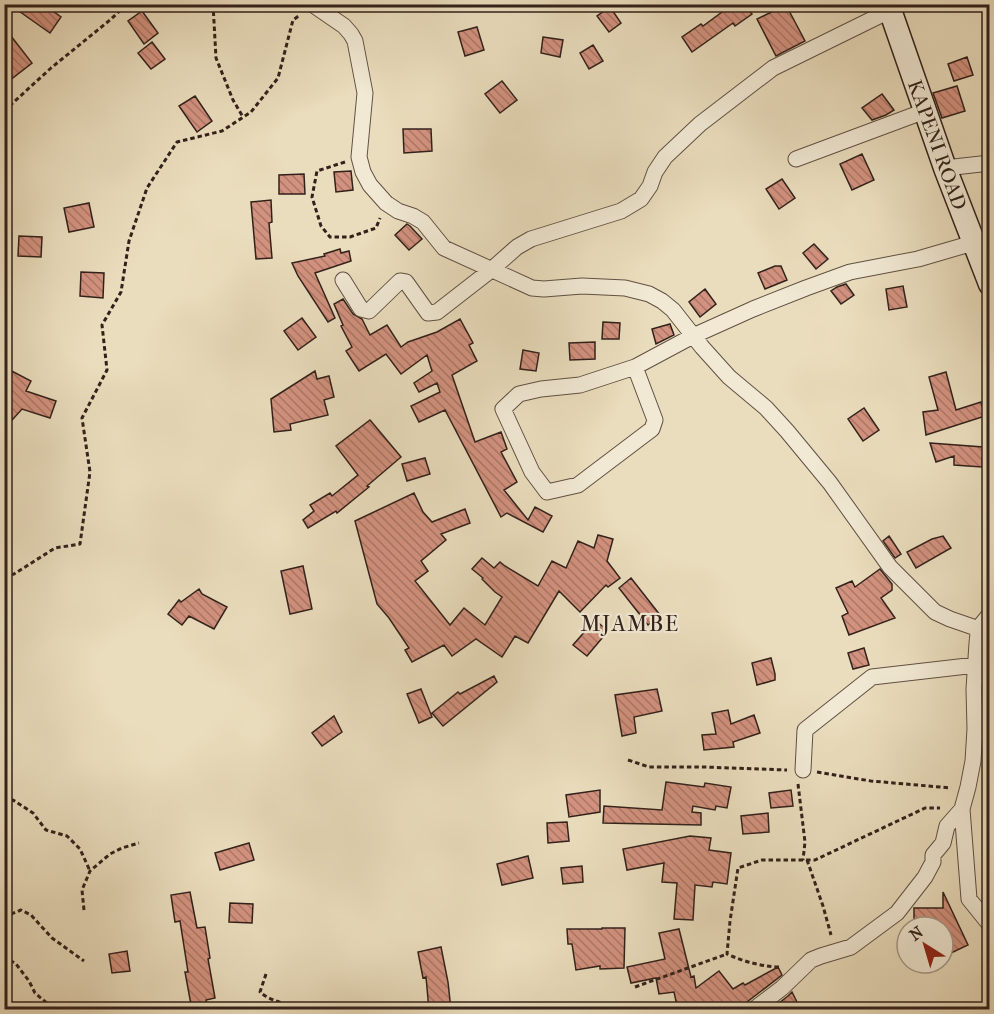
<svg xmlns="http://www.w3.org/2000/svg" width="994" height="1014" font-family="'IM FELL French Canon',serif">
<style>
.building{fill:url(#building-back-hatch);stroke:#32211b;stroke-width:1.5}
.lines{fill:none;stroke-linecap:round;stroke-linejoin:round}
.minor-casing{stroke:#605044;stroke-width:17}
.secondary-casing{stroke:#32211b;stroke-width:25}
.path{stroke:#32211b;stroke-width:3;stroke-dasharray:4.5 3;stroke-linecap:butt}
.minor{stroke:#f1e9d4;stroke-width:15}
.secondary{stroke:#f1e9d4;stroke-width:22}
.labels{text-anchor:middle;dominant-baseline:central;stroke-width:4.5;stroke-linejoin:round;paint-order:stroke}
.street-label{font-size:20px;fill:#32211b;stroke:#f1e9d4}
.quarter-label{font-size:22px;letter-spacing:1.5px;fill:#32211b;stroke:#f1e9d4}
</style>
<defs>
<pattern id="building-back-hatch" width="6" height="6" patternUnits="userSpaceOnUse" patternTransform="scale(1.5)"><rect width="6" height="6" fill="#d3927f"/><path d="M-1 5l2 2M0 0l6 6M5-1l2 2" fill="none" stroke="#ac7767"/></pattern>
</defs>
<rect width="100%" height="100%" fill="#eaddbd"/>
<filter id="stains"><feTurbulence type="fractalNoise" baseFrequency=".00333" numOctaves="4"/><feColorMatrix values="0 0 0 0 .2 0 0 0 0 .09 0 0 0 0 .02 0 0 0 .5 -.17"/></filter>
<radialGradient id="worn" r=".72"><stop offset=".6" stop-color="#630" stop-opacity="0"/><stop offset="1" stop-color="#630" stop-opacity=".3"/></radialGradient>
<path class="building" d="M 9,4 L 43,4 L 61,17 L 50,33 Z
M 733,4 L 745,4 L 752,14 L 735,26 L 733,23 L 692,52 L 682,37 L 701,24 L 703,26 Z
M 786,5 L 805,41 L 776,56 L 757,19 Z
M 610,7 L 621,23 L 609,32 L 597,16 Z
M 142,11 L 158,33 L 144,44 L 128,21 Z
M 4,27 L 32,63 L 5,84 L 4,49 Z
M 477,27 L 484,50 L 465,56 L 458,32 Z
M 543,37 L 563,40 L 560,57 L 541,53 Z
M 152,42 L 165,59 L 151,69 L 138,53 Z
M 593,45 L 603,61 L 589,69 L 580,53 Z
M 967,57 L 973,75 L 954,81 L 948,64 Z
M 502,81 L 517,100 L 500,113 L 485,94 Z
M 957,86 L 965,111 L 942,118 L 933,93 Z
M 882,94 L 894,110 L 886,115 L 872,120 L 862,108 Z
M 195,96 L 212,121 L 197,132 L 179,106 Z
M 403,129 L 431,129 L 432,151 L 404,153 Z
M 862,154 L 874,180 L 852,190 L 840,164 Z
M 351,171 L 353,190 L 336,192 L 334,172 Z
M 304,174 L 305,194 L 279,194 L 279,175 Z
M 782,179 L 795,198 L 779,209 L 766,189 Z
M 271,200 L 272,222 L 269,223 L 272,258 L 256,259 L 251,202 Z
M 89,203 L 94,227 L 69,232 L 64,208 Z
M 407,224 L 410,226 L 422,239 L 409,250 L 395,235 Z
M 19,236 L 42,237 L 41,257 L 18,256 Z
M 814,244 L 828,259 L 816,269 L 803,253 Z
M 340,249 L 341,253 L 349,251 L 351,261 L 315,273 L 335,318 L 328,322 L 298,276 L 292,263 L 325,256 L 324,254 Z
M 775,266 L 781,266 L 787,280 L 765,289 L 758,273 Z
M 81,272 L 104,273 L 103,298 L 80,296 Z
M 846,284 L 854,295 L 841,304 L 831,291 L 837,287 Z
M 903,286 L 907,307 L 889,310 L 886,289 Z
M 705,289 L 716,304 L 700,317 L 689,302 Z
M 343,299 L 353,314 L 362,319 L 370,335 L 387,325 L 401,347 L 408,342 L 437,332 L 460,319 L 473,343 L 469,345 L 477,361 L 452,375 L 475,442 L 501,432 L 507,449 L 501,452 L 517,482 L 504,490 L 528,520 L 535,507 L 552,516 L 543,532 L 507,513 L 501,517 L 445,410 L 419,422 L 411,406 L 440,392 L 437,383 L 419,392 L 414,383 L 432,371 L 427,355 L 401,374 L 386,354 L 359,371 L 346,351 L 352,347 L 341,326 L 343,325 L 334,304 Z
M 302,318 L 316,337 L 298,350 L 284,331 Z
M 603,322 L 620,323 L 619,339 L 602,339 Z
M 670,324 L 674,335 L 656,344 L 652,329 Z
M 595,342 L 595,359 L 570,360 L 569,343 Z
M 523,350 L 539,353 L 536,371 L 520,369 Z
M 4,367 L 31,381 L 26,391 L 56,401 L 50,418 L 22,409 L 4,429 Z
M 315,371 L 317,379 L 329,376 L 334,397 L 324,400 L 328,415 L 290,424 L 291,430 L 274,432 L 271,399 Z
M 946,372 L 956,410 L 981,402 L 985,416 L 926,435 L 923,412 L 938,410 L 929,377 Z
M 864,408 L 879,430 L 863,441 L 848,419 Z
M 370,420 L 401,457 L 367,486 L 369,487 L 337,513 L 336,511 L 308,528 L 303,520 L 314,511 L 310,505 L 330,493 L 332,496 L 358,475 L 336,446 Z
M 930,443 L 983,447 L 982,467 L 954,465 L 954,456 L 936,462 Z
M 425,458 L 430,474 L 407,481 L 402,464 Z
M 414,493 L 423,512 L 432,522 L 465,509 L 470,523 L 441,534 L 446,540 L 421,561 L 428,571 L 415,581 L 450,625 L 464,608 L 485,625 L 502,597 L 495,592 L 482,579 L 483,578 L 472,569 L 482,558 L 494,568 L 500,562 L 505,566 L 538,586 L 552,561 L 566,568 L 578,541 L 594,548 L 598,535 L 613,539 L 607,561 L 620,578 L 608,587 L 606,585 L 580,612 L 559,591 L 528,643 L 515,636 L 502,657 L 476,639 L 452,656 L 444,645 L 412,662 L 405,650 L 409,648 L 389,618 L 377,604 L 355,521 Z
M 889,536 L 901,554 L 895,558 L 883,541 Z
M 943,536 L 951,548 L 916,568 L 907,552 L 932,539 Z
M 303,566 L 312,609 L 290,614 L 281,571 Z
M 880,569 L 892,584 L 892,590 L 881,598 L 895,618 L 849,635 L 842,616 L 848,613 L 836,588 L 852,581 L 855,587 Z
M 631,578 L 660,615 L 648,625 L 619,588 Z
M 199,589 L 202,594 L 227,607 L 214,629 L 189,616 L 182,625 L 168,614 L 179,600 L 181,602 Z
M 595,620 L 608,631 L 587,656 L 573,645 Z
M 864,648 L 869,665 L 853,669 L 848,653 Z
M 771,658 L 775,674 L 775,680 L 757,685 L 752,663 Z
M 494,676 L 497,682 L 443,726 L 432,713 L 458,692 L 460,694 Z
M 421,689 L 432,717 L 419,723 L 407,694 Z
M 657,689 L 662,711 L 634,717 L 636,733 L 622,736 L 615,695 Z
M 728,710 L 731,724 L 754,715 L 760,733 L 733,742 L 734,747 L 704,750 L 702,735 L 716,734 L 712,713 Z
M 334,716 L 342,732 L 322,746 L 312,733 Z
M 666,782 L 704,787 L 705,783 L 731,787 L 727,808 L 716,806 L 715,810 L 693,806 L 692,812 L 701,813 L 701,825 L 603,823 L 604,806 L 662,810 Z
M 600,790 L 600,812 L 569,817 L 566,795 Z
M 791,790 L 793,806 L 771,808 L 769,793 Z
M 768,813 L 769,832 L 743,834 L 741,816 Z
M 567,822 L 569,841 L 548,843 L 547,823 Z
M 690,836 L 711,838 L 709,850 L 731,853 L 727,884 L 713,882 L 712,887 L 695,885 L 693,920 L 674,919 L 677,883 L 662,882 L 664,863 L 627,870 L 623,849 Z
M 249,843 L 254,860 L 220,870 L 215,853 Z
M 528,856 L 533,878 L 502,885 L 497,864 Z
M 582,866 L 583,882 L 563,884 L 561,868 Z
M 190,892 L 197,928 L 205,927 L 210,958 L 208,959 L 215,998 L 206,1000 L 208,1010 L 192,1010 L 185,972 L 188,972 L 180,921 L 175,922 L 171,895 Z
M 943,892 L 968,945 L 949,954 L 943,942 L 943,927 L 914,927 L 914,908 L 943,908 Z
M 230,903 L 253,904 L 252,923 L 229,922 Z
M 602,928 L 625,928 L 624,968 L 600,969 L 600,966 L 576,970 L 572,944 L 568,944 L 567,929 L 602,929 Z
M 679,929 L 691,977 L 694,976 L 696,988 L 719,971 L 733,989 L 743,983 L 745,985 L 778,967 L 782,975 L 747,1002 L 743,1010 L 678,1010 L 674,992 L 659,994 L 656,978 L 631,983 L 627,967 L 665,959 L 659,933 Z
M 441,947 L 448,982 L 451,1010 L 429,1010 L 426,977 L 423,978 L 418,952 Z
M 127,951 L 130,971 L 112,973 L 109,954 Z
M 792,992 L 801,1010 L 770,1010 L 788,996 Z"/>
<g class="lines">
<g class="minor-casing">
<path id="minor" d="M 312,4 L 344,26 L 351,34 L 355,41 L 365,93 L 359,157 L 363,172 L 370,185 L 386,203 L 398,211 L 413,216 L 423,222 L 444,248 L 532,288 L 544,289 L 582,286 L 625,288 L 649,294 L 662,301 L 673,310 L 702,347 L 729,377 L 766,408 L 787,431 L 830,483 L 890,567 L 935,612 L 950,619 L 979,629
M 796,159 L 925,111
M 945,168 L 990,163
M 343,280 L 361,309 L 369,311 L 400,281 L 406,282 L 428,313 L 437,312 L 491,270 L 517,247 L 531,239 L 621,211 L 641,199 L 650,186 L 655,172 L 665,157 L 700,124 L 773,68 L 889,11
M 635,367 L 655,420 L 652,429 L 578,485 L 547,492 L 532,472 L 503,409 L 519,394 L 541,389 L 580,385 L 635,367 L 693,336 L 753,309 L 806,288 L 850,272 L 918,259 L 973,243
M 803,770 L 805,730 L 872,677 L 976,665
M 962,809 L 969,899 L 990,925
M 753,1010 L 782,988 L 811,960 L 821,956 L 851,947 L 897,913 L 925,877 L 933,862 L 933,855 L 943,843 L 947,826 L 962,809 L 968,787 L 973,761 L 975,729 L 974,689 L 977,643 L 978,633 L 981,625 L 990,614"/>
</g>
<g class="secondary-casing">
<path id="secondary" d="M 888,4 L 945,168 L 990,284"/>
</g>
<path class="path" d="M 213,4 L 216,58 L 233,100 L 243,117
M 4,111 L 51,68 L 110,20 L 127,4
M 345,162 L 317,171 L 312,197 L 321,226 L 330,237 L 350,237 L 376,228 L 380,218
M 4,576 L 14,574 L 55,548 L 80,544 L 90,472 L 82,418 L 107,370 L 102,325 L 121,292 L 129,241 L 147,188 L 177,142 L 222,131 L 251,112 L 278,78 L 293,20 L 300,15
M 628,760 L 649,767 L 704,767 L 787,770
M 817,772 L 871,781 L 951,788
M 798,784 L 805,842 L 803,860
M 4,803 L 13,800 L 33,813 L 46,830 L 67,836 L 80,849 L 90,871
M 4,817 C 9,832 9,847 4,862
M 807,860 L 823,906 L 831,935
M 84,910 L 82,890 L 90,871 L 110,854 L 122,848 L 139,843
M 4,917 L 21,910 L 31,915 L 52,938 L 84,961
M 4,956 L 16,964 L 29,981 L 35,993 L 55,1010
M 779,967 C 760,966 745,962 727,954 L 730,921 L 738,868 L 762,860 L 815,860 L 925,808 L 940,808
M 266,974 L 260,992 C 271,1002 286,1002 297,1010
M 635,987 L 727,954"/>
<use href="#minor" class="minor"/>
<use href="#secondary" class="secondary"/>
</g>
<g class="labels">
<g class="street-label">
<text transform="translate(937 145) rotate(70)">KAPENI ROAD</text>
</g>
<g class="quarter-label">
<text x="630" y="624">MJAMBE</text>
</g>
</g>
<rect width="994" height="1014" fill="none" stroke="#eaddbd" stroke-width="24"/>
<rect x="6" y="6" width="982" height="1002" fill="none" stroke="#32211b" stroke-width="3"/>
<rect x="12" y="12" width="970" height="990" fill="none" stroke="#32211b" stroke-width="1.5"/>
<g transform="translate(925 945) rotate(323)"><circle r="28" fill="#f1e9d4" stroke="#a5998a" stroke-width="1.5"/>
<path d="M0-4.5L10 22L0 15L-10 22Z" fill="#8f2418"/>
<text y="-9" font-size="16" font-weight="bold" text-anchor="middle" fill="#32211b">N</text>
</g>
<rect width="100%" height="100%" filter="url(#stains)"/>
<rect width="100%" height="100%" fill="url(#worn)"/>
</svg>
